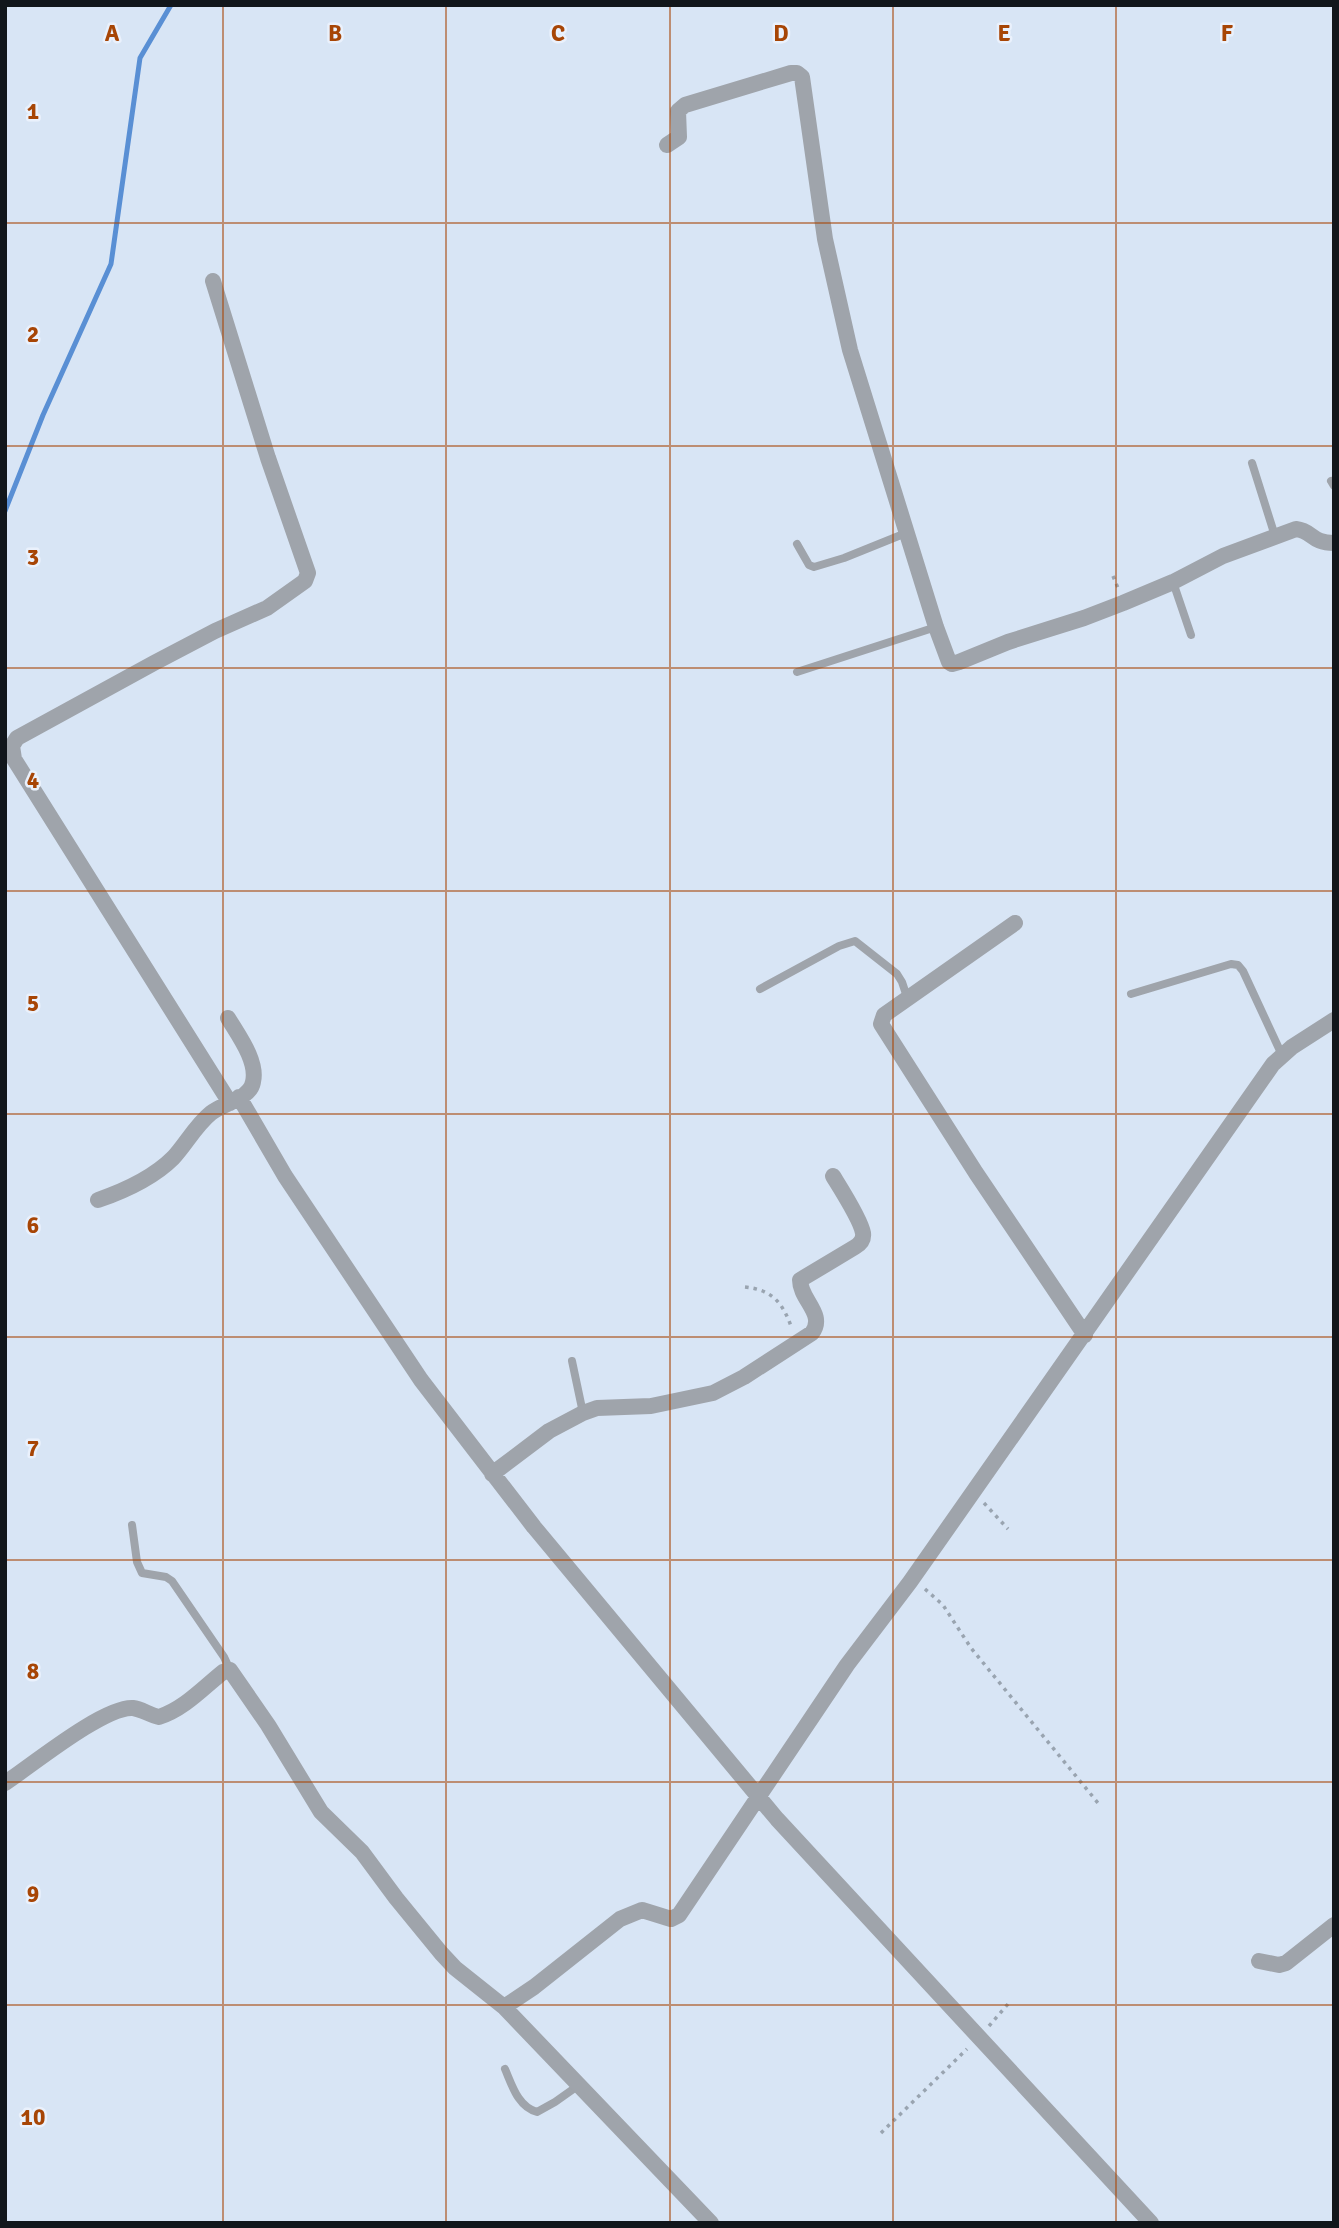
<svg xmlns="http://www.w3.org/2000/svg" width="1339" height="2228" font-family="Signika,sans-serif">
<style>
.lines{fill:none;stroke-linecap:round;stroke-linejoin:round}
.stream{stroke:#598fd4;stroke-width:5}
.path{stroke:#99a4b0;stroke-width:3.5;stroke-dasharray:3.5 5;stroke-linecap:butt}
.lane{stroke:#9fa4ab;stroke-width:8}
.street{stroke:#9fa4ab;stroke-width:16}
.grid{fill:none;stroke:#a74505;stroke-width:2;stroke-opacity:0.55}
.grid-label{font-size:23px;text-anchor:middle;font-weight:bold;fill:#a74505;stroke:#eaf1fc;stroke-width:5;stroke-linejoin:round;paint-order:stroke}
</style>
<rect width="100%" height="100%" fill="#d8e5f5"/>
<g class="lines">
<path class="stream" d="M 5,511 L 43,415 L 111,264 L 140,58 L 171,5"/>
<path class="path" d="M 1113,576 L 1118,588
M 745,1287 C 773,1290 783,1303 792,1329
M 984,1503 L 1008,1529
M 925,1589 L 943,1605 L 971,1648 L 1098,1803
M 989,2026 L 1008,2004
M 881,2133 L 967,2049"/>
<path class="lane" d="M 1252,463 L 1275,536
M 1331,481 L 1334,486
M 797,544 L 809,565 L 814,567 L 844,558 L 906,533
M 1173,582 L 1191,635
M 797,672 L 936,627
M 760,989 L 839,946 L 855,941 L 897,974 L 902,982 L 908,1000
M 1131,994 L 1231,964 L 1238,965 L 1243,971 L 1282,1055
M 572,1361 L 583,1413
M 132,1525 L 137,1562 L 142,1573 L 166,1577 L 172,1581 L 224,1657 L 230,1670
M 505,2069 C 512,2085 518,2107 537,2112 L 555,2102 L 579,2085"/>
<path class="street" d="M 667,145 L 679,137 L 678,111 L 685,105 L 791,73 L 797,73 L 802,77 L 825,239 L 850,350 L 936,627 L 949,662 L 952,664 L 959,662 L 1008,642 L 1084,618 L 1123,603 L 1173,582 L 1223,556 L 1296,529 C 1313,531 1311,543 1334,543
M 213,281 L 268,458 L 308,573 L 305,581 L 267,608 L 215,631 L 154,663 L 17,738 L 12,746 L 14,759 L 230,1103
M 1015,923 L 884,1015 L 881,1024 L 976,1173 L 1085,1335
M 239,1097 L 285,1176 L 421,1380 L 534,1527 L 777,1819 L 1151,2223
M 98,1200 C 124,1191 153,1178 173,1158 C 186,1144 196,1125 211,1113 C 223,1103 250,1099 253,1082 C 258,1061 238,1035 228,1018
M 492,1474 L 549,1431 L 583,1413 L 597,1408 L 651,1406 L 713,1393 L 744,1377 L 812,1333 C 826,1314 800,1300 800,1280 L 855,1247 C 860,1244 864,1240 863,1233 C 861,1220 841,1189 833,1176
M 5,1783 C 31,1766 104,1706 133,1708 C 141,1709 150,1715 159,1717 C 184,1709 203,1688 223,1672 L 230,1670 L 268,1725 L 321,1812 L 362,1852 L 396,1898 L 441,1953 L 455,1968 L 504,2007 L 711,2223
M 1259,1961 L 1279,1965 L 1286,1963 L 1334,1925
M 504,2007 L 534,1987 L 620,1919 L 642,1910 L 671,1919 L 679,1915 L 847,1665 L 910,1582 L 1273,1064 L 1292,1047 L 1334,1020"/>
</g>
<path class="grid" d="M 223,5 L 223,2223M 446,5 L 446,2223M 670,5 L 670,2223M 893,5 L 893,2223M 1116,5 L 1116,2223M 5,223 L 1334,223M 5,446 L 1334,446M 5,668 L 1334,668M 5,891 L 1334,891M 5,1114 L 1334,1114M 5,1337 L 1334,1337M 5,1560 L 1334,1560M 5,1782 L 1334,1782M 5,2005 L 1334,2005"/>
<g class="grid-label">
<text x="112" y="41">A</text>
<text x="335" y="41">B</text>
<text x="558" y="41">C</text>
<text x="781" y="41">D</text>
<text x="1004" y="41">E</text>
<text x="1227" y="41">F</text>
<text x="33" y="119">1</text>
<text x="33" y="342">2</text>
<text x="33" y="565">3</text>
<text x="33" y="788">4</text>
<text x="33" y="1011">5</text>
<text x="33" y="1233">6</text>
<text x="33" y="1456">7</text>
<text x="33" y="1679">8</text>
<text x="33" y="1902">9</text>
<text x="33" y="2125">10</text>
</g>
<rect width="1339" height="2228" fill="none" stroke="#11161b" stroke-width="14"/>
</svg>
